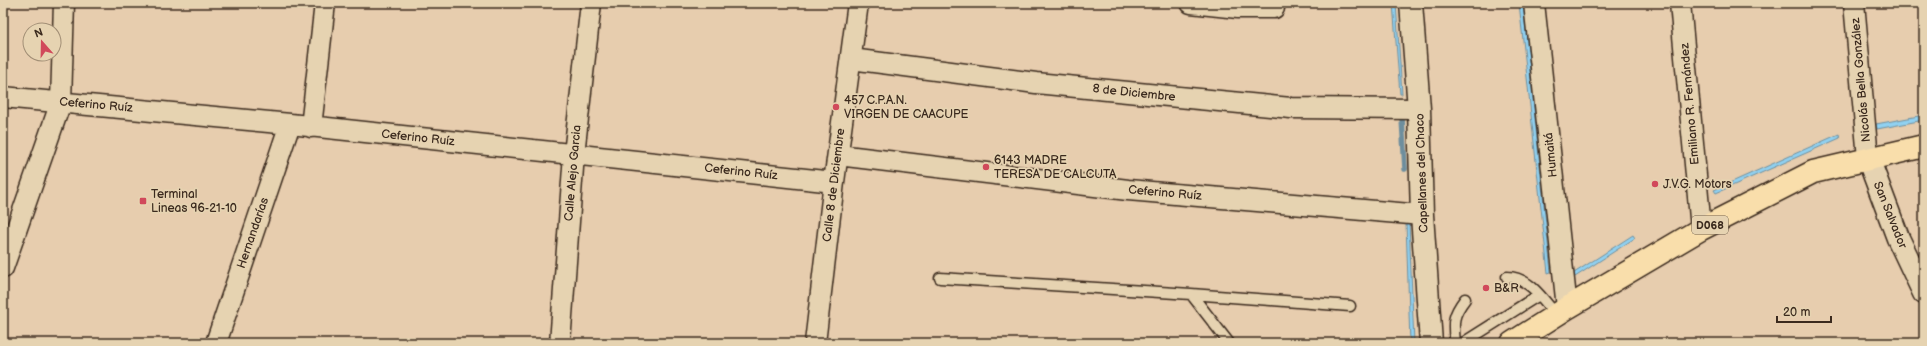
<svg xmlns="http://www.w3.org/2000/svg" width="1927" height="346" font-family="'Balsamiq Sans',sans-serif">
<style>
.water{fill:#90d1f1;stroke:#6e8e9d}
.lines{fill:none;stroke-linecap:round;stroke-linejoin:round}
.stream{stroke:#6e8e9d;stroke-width:5.5}
.service-casing{stroke:#3b2a1e;stroke-width:13}
.minor-casing{stroke:#3b2a1e;stroke-width:23}
.tertiary-casing{stroke:#3b2a1e;stroke-width:25}
.primary-casing{stroke:#3b2a1e;stroke-width:25}
.service{stroke:#e6d3b1;stroke-width:10}
.minor{stroke:#e6d3b1;stroke-width:20}
.tertiary{stroke:#e6d3b1;stroke-width:22}
.primary{stroke:#f9deab;stroke-width:22}
.poi-dot{fill:#d1495b;stroke:#e6d3b1;stroke-width:1.5}
.labels{text-anchor:middle;dominant-baseline:central;stroke-width:3.5;stroke-linejoin:round;paint-order:stroke}
.shield{fill:#e6d3b1;stroke:#6e5d4a;stroke-width:1}
.shield-label{font-size:11px;font-weight:bold;fill:#3b2a1e}
.street-label{font-size:12px;fill:#3b2a1e;stroke:#e6d3b1}
.poi-label{font-size:12px;fill:#3b2a1e;stroke:#e6d3b1;text-anchor:start}
</style>
<rect width="100%" height="100%" fill="#e7cdae"/>
<filter id="ink" filterUnits="userSpaceOnUse"><feTurbulence type="fractalNoise" baseFrequency=".025" numOctaves="2"/><feDisplacementMap in="SourceGraphic" scale="8" xChannelSelector="R" yChannelSelector="G"/><feConvolveMatrix kernelMatrix="1 2 1 2 8 2 1 2 1" color-interpolation-filters="sRGB"/></filter>
<g filter="url(#ink)">
<path class="water" d="M 1393,3 L 1396,3 L 1402,94 L 1400,94 Z
M 1519,3 L 1523,3 L 1551,272 L 1548,273 Z
M 1924,115 L 1924,120 L 1877,129 L 1876,124 Z
M 1839,134 L 1840,138 L 1716,193 L 1714,190 Z
M 1406,222 L 1409,223 L 1414,343 L 1410,343 Z
M 1633,235 L 1635,238 L 1575,277 L 1574,273 Z"/>
<g class="lines">
<path class="stream" d="M 1402,118 L 1405,169"/>
<g class="service-casing">
<path id="service" d="M 1507,277 C 1529,277 1543,299 1556,315
M 940,278 L 1191,294 L 1229,343
M 1191,294 L 1350,306
M 1455,343 C 1453,322 1452,316 1465,299
M 1463,343 L 1539,295"/>
</g>
<g class="minor-casing">
<path id="minor" d="M 1191,3 L 1238,8 L 1274,8
M 1534,3 L 1567,308
M 1680,3 L 1701,229
M 1854,3 L 1868,158
M 851,59 L 1036,83 L 1291,108 L 1419,109
M 3,97 L 290,124 L 834,182
M 311,127 L 325,3
M 838,155 L 1128,190 L 1422,215
M 3,268 L 61,102 L 64,3
M 216,343 L 290,124
M 560,343 L 574,154 L 591,3
M 815,343 L 834,182 L 858,3"/>
</g>
<g class="tertiary-casing">
<path id="tertiary" d="M 1411,3 L 1419,109 L 1422,215 L 1431,343
M 1868,158 L 1898,238 L 1924,293"/>
</g>
<g class="primary-casing">
<path id="primary" d="M 1512,343 L 1567,308 L 1701,229 L 1813,172 L 1924,146"/>
</g>
<use href="#service" class="service"/>
<use href="#minor" class="minor"/>
<use href="#tertiary" class="tertiary"/>
<use href="#primary" class="primary"/>
</g>
</g>
<g class="poi-dot">
<circle cx="836" cy="107" r="4"/>
<circle cx="986" cy="167" r="4"/>
<circle cx="1655" cy="184" r="4"/>
<rect x="139" y="197" width="8" height="8" rx="2"/>
<circle cx="1486" cy="288" r="4"/>
</g>
<g class="labels">
<rect class="shield" x="1692" y="216" width="36" height="18" rx="3"/>
<g class="shield-label">
<text x="1710" y="225">D068</text>
</g>
<g class="street-label">
<text transform="translate(1861 80) rotate(-95)">Nicolás Bella González</text>
<text transform="translate(1134 93) rotate(6)">8 de Diciembre</text>
<text transform="translate(1690 104) rotate(-95)">Emiliano R. Fernández</text>
<text transform="translate(96 105) rotate(5)">Ceferino Ruíz</text>
<text transform="translate(418 138) rotate(6)">Ceferino Ruíz</text>
<text transform="translate(1551 155) rotate(-96)">Humaitá</text>
<text transform="translate(741 172) rotate(6)">Ceferino Ruíz</text>
<text transform="translate(573 173) rotate(-85)">Calle Alejo Garcia</text>
<text transform="translate(1422 173) rotate(-92)">Capellanes del Chaco</text>
<text transform="translate(834 185) rotate(-83)">Calle 8 de Diciembre</text>
<text transform="translate(1165 193) rotate(5)">Ceferino Ruíz</text>
<text transform="translate(1890 215) rotate(68)">San Salvador</text>
<text transform="translate(253 233) rotate(-71)">Hernandarías</text>
</g>
<g class="poi-label">
<text x="844" y="100">457 C.P.A.N.<tspan x="844" dy="14">VIRGEN DE CAACUPE</tspan></text>
<text x="994" y="160">6143 MADRE<tspan x="994" dy="14">TERESA DE CALCUTA</tspan></text>
<text x="1663" y="184">J.V.G. Motors</text>
<text x="151" y="194">Terminal<tspan x="151" dy="14">Lineas 96-21-10</tspan></text>
<text x="1494" y="288">B&amp;R</text>
</g>
</g>
<rect width="1927" height="346" fill="none" stroke="#e6d3b1" stroke-width="16"/>
<rect x="8" y="8" width="1911" height="330" fill="none" stroke="#3b2a1e" stroke-width="1.5" filter="url(#ink)"/>
<g transform="translate(42 42) rotate(340)"><circle r="19" fill="#e6d3b1" stroke="#a28f76"/>
<path d="M0-3L7 15L0 10L-7 15Z" fill="#d1495b"/>
<text y="-6" font-size="11" font-weight="bold" text-anchor="middle" fill="#3b2a1e">N</text>
</g>
<path d="M1777 316v6h54v-6" fill="none" stroke="#3b2a1e" stroke-width="2"/>
<text x="1783" y="316" font-size="12" fill="#3b2a1e" stroke="#e6d3b1" stroke-width="3" paint-order="stroke">20 m</text>
</svg>
